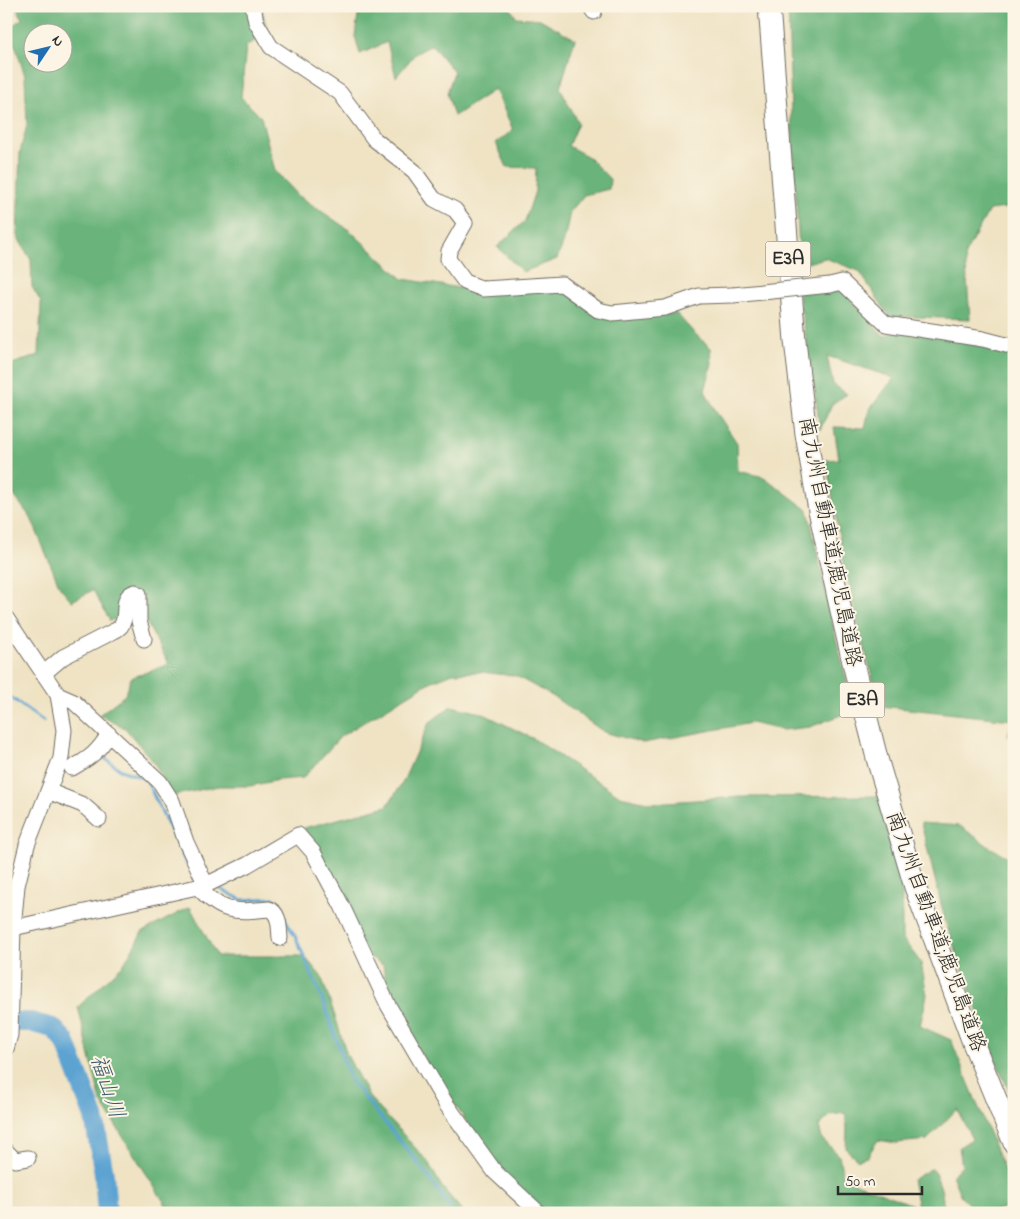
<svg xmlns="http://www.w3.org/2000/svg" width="1020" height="1219" font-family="'Indie Flower','Klee One',sans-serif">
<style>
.forest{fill:#6bb47b;stroke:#4b7053;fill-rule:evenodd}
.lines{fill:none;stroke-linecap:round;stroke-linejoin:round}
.stream{stroke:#5ba3d2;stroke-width:3}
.river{stroke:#5ba3d2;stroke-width:20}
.minor-casing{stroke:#706b61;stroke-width:17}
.highway-casing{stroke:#706b61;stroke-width:23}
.minor{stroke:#fff;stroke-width:15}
.highway{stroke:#fff;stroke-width:21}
.minor-bridge-casing{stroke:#706b61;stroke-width:17;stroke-linecap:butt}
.minor-bridge{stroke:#fff;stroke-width:15}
.labels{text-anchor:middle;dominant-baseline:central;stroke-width:4;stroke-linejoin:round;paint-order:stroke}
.shield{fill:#fcf5e5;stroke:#6a6863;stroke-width:1}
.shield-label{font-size:20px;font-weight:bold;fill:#2b2b2b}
.street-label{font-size:21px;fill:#2b2b2b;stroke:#fcf5e5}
.water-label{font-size:22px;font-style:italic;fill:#3e5b6e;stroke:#fcf5e5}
</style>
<rect width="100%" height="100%" fill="#fcf5e5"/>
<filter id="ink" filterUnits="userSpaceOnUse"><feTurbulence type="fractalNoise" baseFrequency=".02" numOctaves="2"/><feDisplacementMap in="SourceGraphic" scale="10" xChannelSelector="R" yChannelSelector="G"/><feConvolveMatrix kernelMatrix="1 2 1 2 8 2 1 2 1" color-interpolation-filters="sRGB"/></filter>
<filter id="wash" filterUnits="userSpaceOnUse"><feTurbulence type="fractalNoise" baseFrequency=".0096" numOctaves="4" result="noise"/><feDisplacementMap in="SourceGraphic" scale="20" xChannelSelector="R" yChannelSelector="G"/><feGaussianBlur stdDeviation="1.12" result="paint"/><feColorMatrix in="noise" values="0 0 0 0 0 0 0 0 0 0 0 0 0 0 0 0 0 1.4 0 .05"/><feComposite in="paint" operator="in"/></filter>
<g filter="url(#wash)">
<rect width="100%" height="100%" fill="#efe3c4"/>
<path class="forest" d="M 16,6 L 261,6 L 268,33 L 246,46 L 241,97 L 261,117 L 275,171 L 299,196 L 349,230 L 403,279 L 466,289 L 554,279 L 588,303 L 633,313 L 677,314 L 694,333 L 711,348 L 712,364 L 705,391 L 717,413 L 737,443 L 738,471 L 764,477 L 808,510 L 836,639 L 854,710 L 810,727 L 782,730 L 751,723 L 643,743 L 604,732 L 554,697 L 516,676 L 480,672 L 453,673 L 428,683 L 341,736 L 303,778 L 278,780 L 250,786 L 218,786 L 171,796 L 155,764 L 125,728 L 99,715 L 125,695 L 131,678 L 169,664 L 138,607 L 110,621 L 93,590 L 72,601 L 60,587 L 31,518 L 9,489 L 6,478 L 6,366 L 39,355 L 41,302 L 32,287 L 31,260 L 17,236 L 20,152 L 27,125 L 25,76 L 16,48 L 7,29 L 22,19 ZM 32,32 L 62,32 L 62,62 L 32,62 Z
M 375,6 L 509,6 L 516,17 L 540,19 L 575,39 L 560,88 L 578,123 L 568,146 L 587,156 L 610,179 L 609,189 L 584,195 L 570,212 L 564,241 L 557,259 L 523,272 L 497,247 L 525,221 L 535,191 L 536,168 L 507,167 L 496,143 L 513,130 L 495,89 L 454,116 L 447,93 L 454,72 L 432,45 L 415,54 L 396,77 L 387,42 L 360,54 L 355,36 L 359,9 Z
M 788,6 L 1014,6 L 1014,207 L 989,210 L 965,254 L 970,319 L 889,316 L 859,271 L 825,258 L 800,265 L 791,114 Z
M 841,288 L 884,336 L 901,330 L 932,331 L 1014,357 L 1014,737 L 1008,735 L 1012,720 L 880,706 L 858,624 L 843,558 L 826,460 L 839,459 L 834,427 L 865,428 L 869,410 L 894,378 L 827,356 L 833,384 L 847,394 L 832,404 L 820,430 L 813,378 L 798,292 Z
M 451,706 L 482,713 L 534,739 L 620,796 L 652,803 L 740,797 L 879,796 L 902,893 L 902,938 L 921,963 L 927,995 L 920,1026 L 951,1040 L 1014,1194 L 1014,1205 L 988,1213 L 978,1213 L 961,1197 L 952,1175 L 962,1166 L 959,1147 L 972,1139 L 957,1109 L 927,1140 L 896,1143 L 878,1140 L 867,1157 L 858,1160 L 846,1149 L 847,1127 L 845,1113 L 831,1115 L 819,1126 L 822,1139 L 839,1155 L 843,1178 L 918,1207 L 912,1180 L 932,1168 C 940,1182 944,1194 943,1211 L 947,1213 L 528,1213 L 373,983 L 385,978 L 383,965 L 364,953 L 338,892 L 304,828 L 387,806 L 403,782 L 429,723 Z
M 921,823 L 960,826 L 991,848 L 1014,860 L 1014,1103 L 994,1056 L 946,924 Z
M 190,907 L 217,956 L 304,956 L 321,976 L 333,1010 L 347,1055 L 369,1097 L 428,1162 L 442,1187 L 464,1213 L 171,1213 L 101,1102 L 78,1007 L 124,964 L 142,932 Z"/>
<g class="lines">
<path class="stream" d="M 6,694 L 43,721
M 103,757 L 121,770 L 146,779 L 186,863 L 189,866
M 215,886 L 242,900 L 274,898 L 280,909
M 284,917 L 296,938 L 323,1001 L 351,1081 L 422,1168 L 454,1213"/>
<path class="river" d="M 6,1022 L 30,1022 L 53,1028 L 65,1041 L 94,1117 L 104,1174 L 107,1213"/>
</g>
</g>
<g filter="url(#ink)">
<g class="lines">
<g class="minor-casing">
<path id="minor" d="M 253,6 L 256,22 L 271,47 L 340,93 L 374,139 L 414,171 L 434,199 L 455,210 L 465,223 L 449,251 L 448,259 L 465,282 L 483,289 L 562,284 L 598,310 L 612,313 L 665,308 L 699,296 L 733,295
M 590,6 L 594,12
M 830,285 L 842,282 L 886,324 L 983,339 L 1014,347
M 6,618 L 58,695 L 64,730 L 61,758 L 27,845 L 17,886 L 13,928 L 10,1035 L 6,1049
M 43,674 L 63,657 L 114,631 C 117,630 119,628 121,626 C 129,616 119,596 135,592 L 139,594 L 139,621 L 144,639
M 58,695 L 74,702 L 160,782 L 172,801 L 186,842 L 206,885
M 72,768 C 90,758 98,752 109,734
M 48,791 L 83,805 L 99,819
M 198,887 C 222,914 235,912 269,909 C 280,913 279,928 280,938
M 13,928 L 206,885 L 247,865 L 298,835 L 313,852 L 342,906 L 388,1005 L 446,1104 L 495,1172 L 539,1213
M 6,1151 L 15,1160 L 28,1158"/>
</g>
<g class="highway-casing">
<path id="highway" d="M 769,6 L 795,341 L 806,434 L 819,510 L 839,602 L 858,684 L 878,762 L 915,887 L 974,1045 L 1014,1143"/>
</g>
<use href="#minor" class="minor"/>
<use href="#highway" class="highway"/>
<g class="minor-bridge-casing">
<path id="minor-bridge" d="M 733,295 L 830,285"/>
</g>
<use href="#minor-bridge" class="minor-bridge"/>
</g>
</g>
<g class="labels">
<g class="shield">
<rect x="765.5" y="241.5" width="45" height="35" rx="4"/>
<rect x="839.5" y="682.5" width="45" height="35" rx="4"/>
</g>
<g class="shield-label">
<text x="788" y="259">E3A</text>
<text x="862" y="700">E3A</text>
</g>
<g class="street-label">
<text transform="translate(829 542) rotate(79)">南九州自動車道;鹿児島道路</text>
<text transform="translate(935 932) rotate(70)">南九州自動車道;鹿児島道路</text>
</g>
<g class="water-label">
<text transform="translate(106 1087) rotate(72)">福山川</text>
</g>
</g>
<rect width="1020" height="1219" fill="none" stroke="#fcf5e5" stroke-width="25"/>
<g transform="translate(48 48) rotate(55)"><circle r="24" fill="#fcf5e5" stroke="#a8a49b"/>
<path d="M0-4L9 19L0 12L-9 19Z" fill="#1f6fb2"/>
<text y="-8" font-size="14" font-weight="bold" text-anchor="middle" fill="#2b2b2b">N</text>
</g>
<path d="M838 1186v8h84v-8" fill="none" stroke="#2b2b2b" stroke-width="2.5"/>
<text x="845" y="1186" font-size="15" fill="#2b2b2b" stroke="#fcf5e5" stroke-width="4" paint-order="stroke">50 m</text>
</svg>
